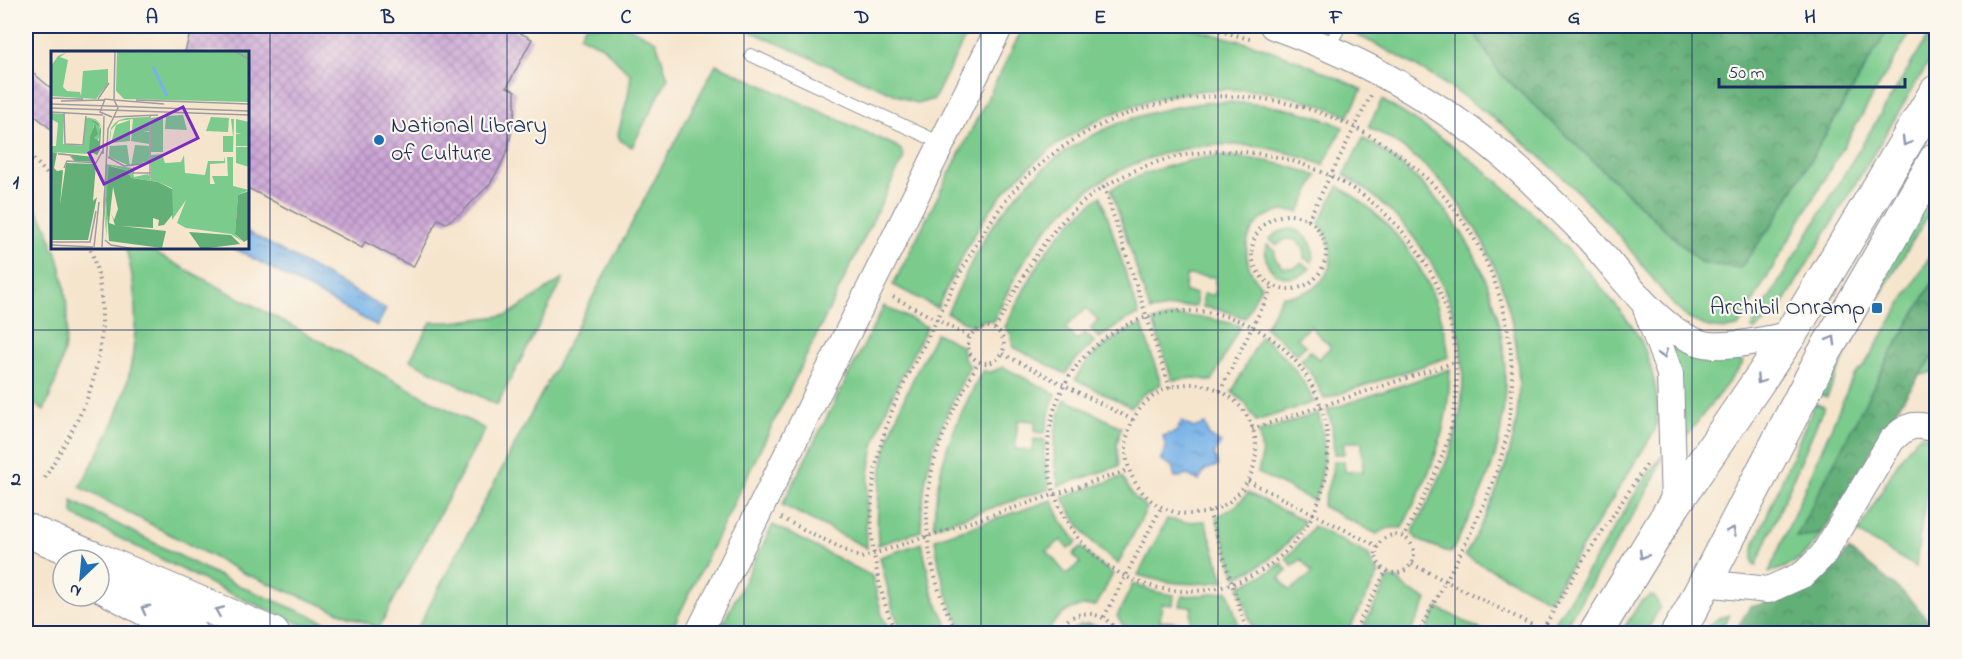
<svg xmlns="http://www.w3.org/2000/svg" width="1962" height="659" font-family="'Indie Flower',sans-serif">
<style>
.grass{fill:#7acb8c;stroke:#4a7d75;stroke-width:1.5}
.forest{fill:url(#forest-crowns);stroke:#3f6f6b;stroke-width:1.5}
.water{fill:url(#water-ripples);stroke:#4970a3;stroke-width:1.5}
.building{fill:url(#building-cross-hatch)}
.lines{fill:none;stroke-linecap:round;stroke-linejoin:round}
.lane-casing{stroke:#888a96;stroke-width:14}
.street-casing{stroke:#888a96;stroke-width:28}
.primary-casing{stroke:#888a96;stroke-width:35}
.path{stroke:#888a96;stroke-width:4;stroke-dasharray:1.5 4.5;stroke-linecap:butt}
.lane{stroke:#fff;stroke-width:12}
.street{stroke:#fff;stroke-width:26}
.primary{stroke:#fff;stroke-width:33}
.oneway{stroke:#8d97ae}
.grid{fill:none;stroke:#1b2f5e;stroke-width:1.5;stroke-opacity:0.55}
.poi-dot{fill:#1f6fb2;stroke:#fbf7ec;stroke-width:2}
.labels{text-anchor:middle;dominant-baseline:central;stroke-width:4.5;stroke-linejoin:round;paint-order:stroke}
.poi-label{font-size:24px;fill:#1b2f5e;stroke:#fbf7ec;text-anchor:start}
.inset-river{fill:none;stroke:#77b2e8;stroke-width:3}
.inset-road{fill:none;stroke:#9e9ca1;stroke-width:1.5}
.view{fill:#7b2cbf;fill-opacity:0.15;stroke:#7b2cbf;stroke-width:3}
.inset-edge{fill:none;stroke:#1b2f5e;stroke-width:3}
.neatline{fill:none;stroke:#1b2f5e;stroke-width:2}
.grid-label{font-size:20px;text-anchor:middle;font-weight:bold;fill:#1b2f5e}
</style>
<defs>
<pattern id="forest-crowns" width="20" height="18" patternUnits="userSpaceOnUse" patternTransform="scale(1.5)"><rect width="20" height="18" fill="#63af78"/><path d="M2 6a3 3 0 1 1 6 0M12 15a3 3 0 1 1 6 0" fill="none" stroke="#518f66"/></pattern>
<pattern id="water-ripples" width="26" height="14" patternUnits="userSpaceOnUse" patternTransform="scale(1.5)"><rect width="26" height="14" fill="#77b2e8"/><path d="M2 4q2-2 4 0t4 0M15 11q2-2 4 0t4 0" fill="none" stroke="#6191bf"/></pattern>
<pattern id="building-cross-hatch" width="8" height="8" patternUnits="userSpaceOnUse" patternTransform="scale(1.5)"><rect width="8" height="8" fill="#cba4d5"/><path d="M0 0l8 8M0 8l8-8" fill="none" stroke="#a486b0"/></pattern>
</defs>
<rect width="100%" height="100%" fill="#fbf7ec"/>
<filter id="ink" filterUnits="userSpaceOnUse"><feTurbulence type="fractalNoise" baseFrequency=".0167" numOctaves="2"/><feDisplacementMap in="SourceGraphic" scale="12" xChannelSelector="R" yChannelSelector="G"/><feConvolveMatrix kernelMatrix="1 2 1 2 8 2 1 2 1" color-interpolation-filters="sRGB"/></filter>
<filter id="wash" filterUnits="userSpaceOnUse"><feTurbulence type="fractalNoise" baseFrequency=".008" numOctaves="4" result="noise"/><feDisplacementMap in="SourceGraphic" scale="24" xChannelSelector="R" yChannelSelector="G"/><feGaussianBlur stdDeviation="1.35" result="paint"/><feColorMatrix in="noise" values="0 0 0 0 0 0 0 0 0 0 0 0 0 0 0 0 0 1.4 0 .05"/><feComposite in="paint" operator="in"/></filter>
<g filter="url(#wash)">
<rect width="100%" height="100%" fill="#f6e5cd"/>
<path class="grass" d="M 585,26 L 626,26 L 656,41 L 668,78 L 632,147 L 620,140 L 618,134 L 628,96 L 631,75 L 602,46 L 580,36 Z
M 738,26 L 971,26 L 934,99 L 917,104 Z
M 1024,26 L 1183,26 L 1259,46 L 1302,62 L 1362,89 L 1348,117 C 1332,107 1311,102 1292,97 C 1187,72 1078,111 1006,190 C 976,224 957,267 937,308 L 893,285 Z
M 1361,26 L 1470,26 L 1499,72 L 1701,263 L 1772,225 L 1890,26 L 1914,26 L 1738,327 C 1711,333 1687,322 1670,301 C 1650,276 1631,249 1610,226 C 1539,146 1453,81 1357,35 Z
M 1934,26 L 1936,26 L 1936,50 L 1776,316 L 1754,330 L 1751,328 Z
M 716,64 L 896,146 L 901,150 L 904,157 L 670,633 L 415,633 Z
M 1382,100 C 1408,116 1434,132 1458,150 C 1513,190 1562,240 1605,292 C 1617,307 1635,327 1642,343 C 1652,366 1663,409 1654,432 L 1549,600 L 1465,556 C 1488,512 1510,467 1517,417 C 1530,306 1472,177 1368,127 Z
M 1211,102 C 1256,102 1301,107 1343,127 L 1323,165 C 1230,125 1124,146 1055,220 C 1027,248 1011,286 993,321 L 985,320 L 972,326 L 947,313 C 962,283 975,251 994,224 C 1047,147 1121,111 1211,102 Z
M 1363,138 C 1471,204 1525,319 1498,444 C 1489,483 1469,518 1451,553 L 1418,540 L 1412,533 C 1430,499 1448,466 1457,428 C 1481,328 1430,227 1344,175 Z
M 1217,156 C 1252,157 1284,162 1317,176 L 1299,212 C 1252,203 1230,252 1261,286 L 1245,318 L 1222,310 L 1203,307 L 1203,294 L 1215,295 L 1215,277 L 1186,275 L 1185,292 L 1196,294 L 1196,306 L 1174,307 L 1150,311 L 1111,189 C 1145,171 1178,161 1217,156 Z
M 1936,182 L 1936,202 L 1849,347 L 1827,397 L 1818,394 Z
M 1338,186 C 1401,224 1440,285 1449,357 L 1324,399 L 1315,380 L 1301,360 L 1310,351 L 1318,359 L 1331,347 L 1310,326 L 1297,338 L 1305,346 L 1296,355 L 1285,343 L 1265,328 L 1282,296 C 1325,297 1346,258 1319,223 Z
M 26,196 C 37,209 52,230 52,248 L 56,250 C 74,309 70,354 44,410 L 26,400 Z
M 1101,196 L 1139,315 L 1128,319 L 1099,338 L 1090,328 L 1098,320 L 1086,308 L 1065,328 L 1077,340 L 1085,333 L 1094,342 L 1072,364 L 1066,374 L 1013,347 L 1011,334 L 1005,327 C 1033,272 1050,234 1101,196 Z
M 1292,229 C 1307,234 1317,246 1312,262 L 1304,258 L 1304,249 L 1297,240 L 1285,239 L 1278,245 L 1269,240 C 1276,232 1282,230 1292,229 Z
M 1267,245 L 1275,250 L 1275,258 L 1282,267 L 1294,268 L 1301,263 L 1310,268 C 1292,289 1258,273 1267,245 Z
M 1936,246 L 1936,277 L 1886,362 L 1797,536 L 1822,534 C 1807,553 1794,568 1769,572 L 1853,377 L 1864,366 Z
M 126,248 L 146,248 L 485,429 L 379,628 L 243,573 L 80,487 C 92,464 106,441 116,417 C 138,363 141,303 126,248 Z
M 564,278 L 497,405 L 410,360 L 431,322 L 452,322 L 508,315 Z
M 884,306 L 927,327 C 912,356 896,385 884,415 C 867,458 864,503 867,548 L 782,505 Z
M 1175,316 C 1198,316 1218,319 1240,326 L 1212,381 L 1195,378 L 1172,380 L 1153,321 Z
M 1142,325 L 1161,384 L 1142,395 L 1131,407 L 1075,379 C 1091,353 1114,335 1142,325 Z
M 1661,328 L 1744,362 L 1681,443 Z
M 936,333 L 962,346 L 964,359 L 970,366 C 939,427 922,461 921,531 L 878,545 C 873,456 897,410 936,333 Z
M 1261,336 C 1285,355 1301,374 1314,402 L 1256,421 L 1245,403 L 1232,392 Z
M 1936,353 L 1936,371 L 1919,376 Z
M 1003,367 L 1056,394 L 1051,406 L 1045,433 L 1035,432 L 1035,421 L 1018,420 L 1015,449 L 1033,451 L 1034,439 L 1045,440 L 1044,453 L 1049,489 L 934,527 C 935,464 954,426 982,371 L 991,372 Z
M 1450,369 C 1449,436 1431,470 1402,528 C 1392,527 1385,528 1377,534 L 1322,506 L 1332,473 L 1333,461 L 1344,461 L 1345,472 L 1363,471 L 1362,442 L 1344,442 L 1344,454 L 1334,454 L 1332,425 L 1327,410 Z
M 1065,399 L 1121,427 L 1117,444 L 1119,466 L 1059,486 C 1051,457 1053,426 1065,399 Z
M 1815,403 L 1824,407 L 1756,566 L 1753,562 L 1753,548 Z
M 1318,413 C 1327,442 1325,473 1314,501 L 1258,473 L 1262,456 L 1259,432 Z
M 1922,435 L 1931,438 C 1931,482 1920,523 1916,567 L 1858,533 C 1871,512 1903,445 1922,435 Z
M 1663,455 L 1654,479 L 1644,497 L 1561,633 L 1548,634 L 1645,478 Z
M 1122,477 L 1134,497 L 1147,508 L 1118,564 C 1091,544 1077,527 1063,497 Z
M 1248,493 L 1304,521 C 1288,547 1264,566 1236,577 L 1216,517 L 1236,506 Z
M 1052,500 L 1062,522 L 1077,542 L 1068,549 L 1061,540 L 1047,551 L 1066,574 L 1080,563 L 1073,554 L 1081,547 L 1093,559 L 1113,574 L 1096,606 C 1073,604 1058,613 1047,633 L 965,633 C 948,604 939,573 935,539 Z
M 72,501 L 233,583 L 351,633 L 322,633 L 229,593 L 77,517 L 73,513 Z
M 1167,519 L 1184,522 L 1205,521 L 1224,581 C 1193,586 1168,584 1138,575 Z
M 773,525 L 872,576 L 882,615 L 890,633 L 718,633 Z
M 1313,526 L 1369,555 L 1372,565 L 1379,573 L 1347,633 L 1254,633 L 1239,587 L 1271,571 L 1281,563 L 1287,570 L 1279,578 L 1290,591 L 1312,573 L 1301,559 L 1293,566 L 1286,558 L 1305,538 Z
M 922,543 L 932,592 L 951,633 L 903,633 L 893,610 L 880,557 Z
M 1389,578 L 1398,579 L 1404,587 L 1427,600 L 1410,633 L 1360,633 Z
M 1133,584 L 1156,592 L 1174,595 L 1173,605 L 1162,604 L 1160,621 L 1190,624 L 1192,607 L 1180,606 L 1182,596 L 1204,595 L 1228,591 L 1241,633 L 1128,633 L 1117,616 Z
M 1650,596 L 1655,597 L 1660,607 L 1646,633 L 1621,633 L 1641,601 Z
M 1438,608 L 1487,633 L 1425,633 Z
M 1729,615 L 1718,633 L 1703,633 C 1709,624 1718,617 1729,615 Z
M 1089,624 L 1099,627 L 1106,633 L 1068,633 L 1080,625 Z"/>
<path class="forest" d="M 1470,26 L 1890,26 L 1772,225 L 1740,268 L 1701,263 L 1499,72 Z
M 1936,277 L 1936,353 L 1919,376 L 1889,420 L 1822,534 L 1796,537 L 1886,362 Z
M 1936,521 L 1936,576 L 1928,553 Z
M 1849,550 C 1873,570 1926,604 1933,633 L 1734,633 L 1750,607 C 1794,597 1820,586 1849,550 Z"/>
<path class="water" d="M 248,232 L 386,309 L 377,326 L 234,248 L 248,248 Z
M 1182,421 L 1193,428 L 1205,424 L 1209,436 L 1221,443 L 1214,454 L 1218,466 L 1205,470 L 1199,481 L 1188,475 L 1175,478 L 1172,466 L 1160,460 L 1166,449 L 1163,436 L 1176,432 Z"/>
<g id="blocks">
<path class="building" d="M 192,26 L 507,26 L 532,39 L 507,87 L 515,91 L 515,111 L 508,149 L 500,167 L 490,184 L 462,212 L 446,223 L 438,219 L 413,267 L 365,242 L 362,248 L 248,188 L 248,52 L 185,52 Z
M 26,67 L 52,89 L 52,130 L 26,108 Z"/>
</g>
</g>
<g filter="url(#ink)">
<use href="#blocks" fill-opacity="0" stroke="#888a96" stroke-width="1.5"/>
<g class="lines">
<g class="lane-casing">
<path id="lane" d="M 1328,48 L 1340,26
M 751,55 L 941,143"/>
</g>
<g class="street-casing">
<path id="street" d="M 1273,26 C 1367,60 1457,111 1530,180 C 1550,200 1572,220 1591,241 C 1620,273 1657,329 1700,343 C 1723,350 1765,339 1790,335
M 1646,308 L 1670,374 L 1674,505
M 1705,583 L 1768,590 L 1804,574 L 1823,555 L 1891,441 C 1907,424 1915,423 1936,429
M 698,634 L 1000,26"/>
</g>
<g class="primary-casing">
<path id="primary" d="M 26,530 L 98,560
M 99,560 L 273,634
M 99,584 L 191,634
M 1595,634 L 1674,505 L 1790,335 L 1936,92
M 1677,634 L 1690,612 L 1822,357 L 1936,159"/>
</g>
<path class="path" d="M 1202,26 L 1253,40
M 26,150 L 52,180
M 1104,187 L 1170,388
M1252 252a37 37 0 1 1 74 0a37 37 0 1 1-74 0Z
M 1308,220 L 1371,95
M 893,297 L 970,337
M1048 451a140 140 0 1 1 280 0a140 140 0 1 1-280 0Z
M968 345a18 18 0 1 1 36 0a18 18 0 1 1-36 0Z
M 995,329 C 1019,284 1041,236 1082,203 C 1237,77 1472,196 1456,397 C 1452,448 1427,491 1404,536
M 1003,354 L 1133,420
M1126 449a65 65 0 1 1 130 0a65 65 0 1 1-130 0Z
M 1220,391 L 1273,286
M 1252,429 L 1455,362
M 45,478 C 59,453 75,428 86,401 C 105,353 108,296 90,248
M 1248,481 L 1377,546
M 1209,512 L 1248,634
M 781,518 L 861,558 L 1129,470
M1376 554a19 19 0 1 1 38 0a19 19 0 1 1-38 0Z
M 1412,564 L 1542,630
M 1104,617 L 1161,508
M 896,634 C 867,565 863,492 888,422 C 897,394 912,369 925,343 C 961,273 992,196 1060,149 C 1262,8 1538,168 1510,414 C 1502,489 1451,567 1418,634
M 958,634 C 926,576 916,504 941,441 C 951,414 965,388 978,362
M 1056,634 C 1071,606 1104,608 1119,634
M 1353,634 L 1386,571
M 1540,634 L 1584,559 L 1647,464"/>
<use href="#lane" class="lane"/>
<use href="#street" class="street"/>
<use href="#primary" class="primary"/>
</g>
<defs><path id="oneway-chevron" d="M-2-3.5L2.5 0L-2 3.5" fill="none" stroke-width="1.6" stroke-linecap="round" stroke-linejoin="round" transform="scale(1.5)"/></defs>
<g class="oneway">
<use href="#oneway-chevron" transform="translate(1906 142) rotate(121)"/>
<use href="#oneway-chevron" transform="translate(1832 340) rotate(-60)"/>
<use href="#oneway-chevron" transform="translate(1663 354) rotate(71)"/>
<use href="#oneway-chevron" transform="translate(1760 380) rotate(124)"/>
<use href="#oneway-chevron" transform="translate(1732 531) rotate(-63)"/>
<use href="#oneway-chevron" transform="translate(1643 555) rotate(121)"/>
<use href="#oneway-chevron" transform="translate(145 609) rotate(-152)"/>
<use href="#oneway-chevron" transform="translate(219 611) rotate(-157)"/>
</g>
</g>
<path class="grid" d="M 270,26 L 270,634M 507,26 L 507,634M 744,26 L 744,634M 981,26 L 981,634M 1218,26 L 1218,634M 1455,26 L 1455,634M 1692,26 L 1692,634M 26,330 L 1936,330"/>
<g class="poi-dot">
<circle cx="379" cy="140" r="6"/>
<rect x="1871" y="302" width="12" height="12" rx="3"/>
</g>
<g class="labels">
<g class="poi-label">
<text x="391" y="126">National Library<tspan x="391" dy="28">of Culture</tspan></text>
<text x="1865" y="308" text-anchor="end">Archibil Onramp</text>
</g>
</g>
<g transform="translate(51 51)">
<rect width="198" height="198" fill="#f6e5cd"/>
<path d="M 16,1 L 9,6 L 17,9 L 12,36 L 16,40 L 29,41 L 30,45 L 32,20 L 57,18 L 57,33 L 45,48 L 0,45 L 0,15 L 7,5 ZM 0,62 L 13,63 L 12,93 L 32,95 L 35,67 L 38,67 L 35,66 L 44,68 L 48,71 L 52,78 L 47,71 L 39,67 L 47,72 L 50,82 L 46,91 L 43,87 L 43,73 L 38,103 L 0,101 L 0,95 L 5,95 L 7,72 L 0,68 ZM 112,65 L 112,101 L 100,101 L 100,67 ZM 115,65 L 132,64 L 136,79 L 114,78 ZM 98,66 L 98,80 L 92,81 L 98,81 L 98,93 L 80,90 L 82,68 L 68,70 L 60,79 L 58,102 L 59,95 L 76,94 L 79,115 L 58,106 L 59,82 L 60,77 L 64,72 L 68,69 L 76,67 ZM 160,66 L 178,67 L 177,81 L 155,80 ZM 180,68 L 183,68 L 182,101 L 172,101 L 172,85 L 182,85 ZM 185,68 L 198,71 L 198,95 L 185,95 L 185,83 L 191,82 L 185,82 ZM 79,69 L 79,90 L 60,92 L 65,74 ZM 84,94 L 98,95 L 98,110 L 80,115 ZM 185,96 L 198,96 L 198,116 L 185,112 ZM 111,103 L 114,112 L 130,111 L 133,104 L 134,122 L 154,124 L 157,110 L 173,110 L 174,105 L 174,112 L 159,113 L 159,133 L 164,133 L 161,125 L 177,125 L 176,106 L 182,106 L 182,135 L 198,139 L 187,144 L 184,183 L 191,190 L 180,183 L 135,177 L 126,172 L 135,149 L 121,169 L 121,137 L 107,131 L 81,127 L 74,119 L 60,115 L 55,149 L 56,162 L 56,184 L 54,150 L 55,128 L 53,144 L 56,189 L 52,152 L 55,113 L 81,117 L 83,126 L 97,123 L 100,129 L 100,104 Z" fill="#7acb8c"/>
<path d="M 39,68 L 44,70 L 46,71 L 48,73 L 50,78 L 49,99 L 46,104 L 38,100 L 39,86 L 44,73 L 47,83 L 43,87 L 48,90 L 49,76 ZM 0,101 L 42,106 L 43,111 L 24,110 L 20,104 L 6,102 L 3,117 L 6,120 L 12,119 L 9,154 L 15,112 L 45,113 L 42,150 L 46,146 L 37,189 L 0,189 ZM 58,115 L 74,119 L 81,127 L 107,131 L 121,138 L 122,163 L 113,174 L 107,175 L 108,169 L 102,167 L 102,177 L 70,175 L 115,180 L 111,197 L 58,190 L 55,149 ZM 62,136 L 67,158 L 63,169 L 60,162 L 64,174 L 58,172 ZM 198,140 L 198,188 L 193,191 L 184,183 L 187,144 ZM 138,181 L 180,184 L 189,193 L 150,198 Z" fill="#63af78" fill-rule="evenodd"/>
<path d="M 66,0 L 198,0 L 198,51 L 73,48 L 65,40 Z" fill="#7acb8c"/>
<path class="inset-river" d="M 102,16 L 116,45"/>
<path class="inset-road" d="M 183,0 L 198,8 L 198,28M 0,47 L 32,48M 47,48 L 58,32M 63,49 L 113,53M 63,49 L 64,0M 85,49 L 198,53M 10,50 L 53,49M 0,53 L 198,60M 0,57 L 198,64M 0,61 L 52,64M 13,62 L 14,93 L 32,94 L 35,65M 62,66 L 107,64M 7,103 L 19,104 L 24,110M 52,103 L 53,65M 57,106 L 73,115 L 99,112M 83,116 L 82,122 L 99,122M 13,117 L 16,110 L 45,112 L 52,99M 99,127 L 99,64M 54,189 L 60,194 L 84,198M 0,191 L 39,191 L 45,160M 0,194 L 42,196M 43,196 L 48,151M 51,196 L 57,78 L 67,57 L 63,49 L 54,48 L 49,61 L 61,66"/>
<path class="view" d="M 132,56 L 147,87 L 53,133 L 38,102 Z"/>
<rect width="198" height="198" class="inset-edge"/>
</g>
<rect width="1962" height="659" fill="none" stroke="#fbf7ec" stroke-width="66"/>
<g transform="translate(81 578) rotate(206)"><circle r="28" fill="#fbf7ec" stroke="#a1a7b3" stroke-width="1.5"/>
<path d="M0-4.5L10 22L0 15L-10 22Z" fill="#1f6fb2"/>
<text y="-9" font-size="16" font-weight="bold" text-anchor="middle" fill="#1b2f5e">N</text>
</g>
<path d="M1719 78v9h186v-9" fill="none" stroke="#1b2f5e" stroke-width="3"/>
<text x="1728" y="78" font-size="18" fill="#1b2f5e" stroke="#fbf7ec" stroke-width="4.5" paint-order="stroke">50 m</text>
<rect x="33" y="33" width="1896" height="593" class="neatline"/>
<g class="grid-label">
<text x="152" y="23">A</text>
<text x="388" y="23">B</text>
<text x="626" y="23">C</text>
<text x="862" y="23">D</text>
<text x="1100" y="23">E</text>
<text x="1336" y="23">F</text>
<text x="1574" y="23">G</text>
<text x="1810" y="23">H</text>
<text x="16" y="188">1</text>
<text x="16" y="485">2</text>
</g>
</svg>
